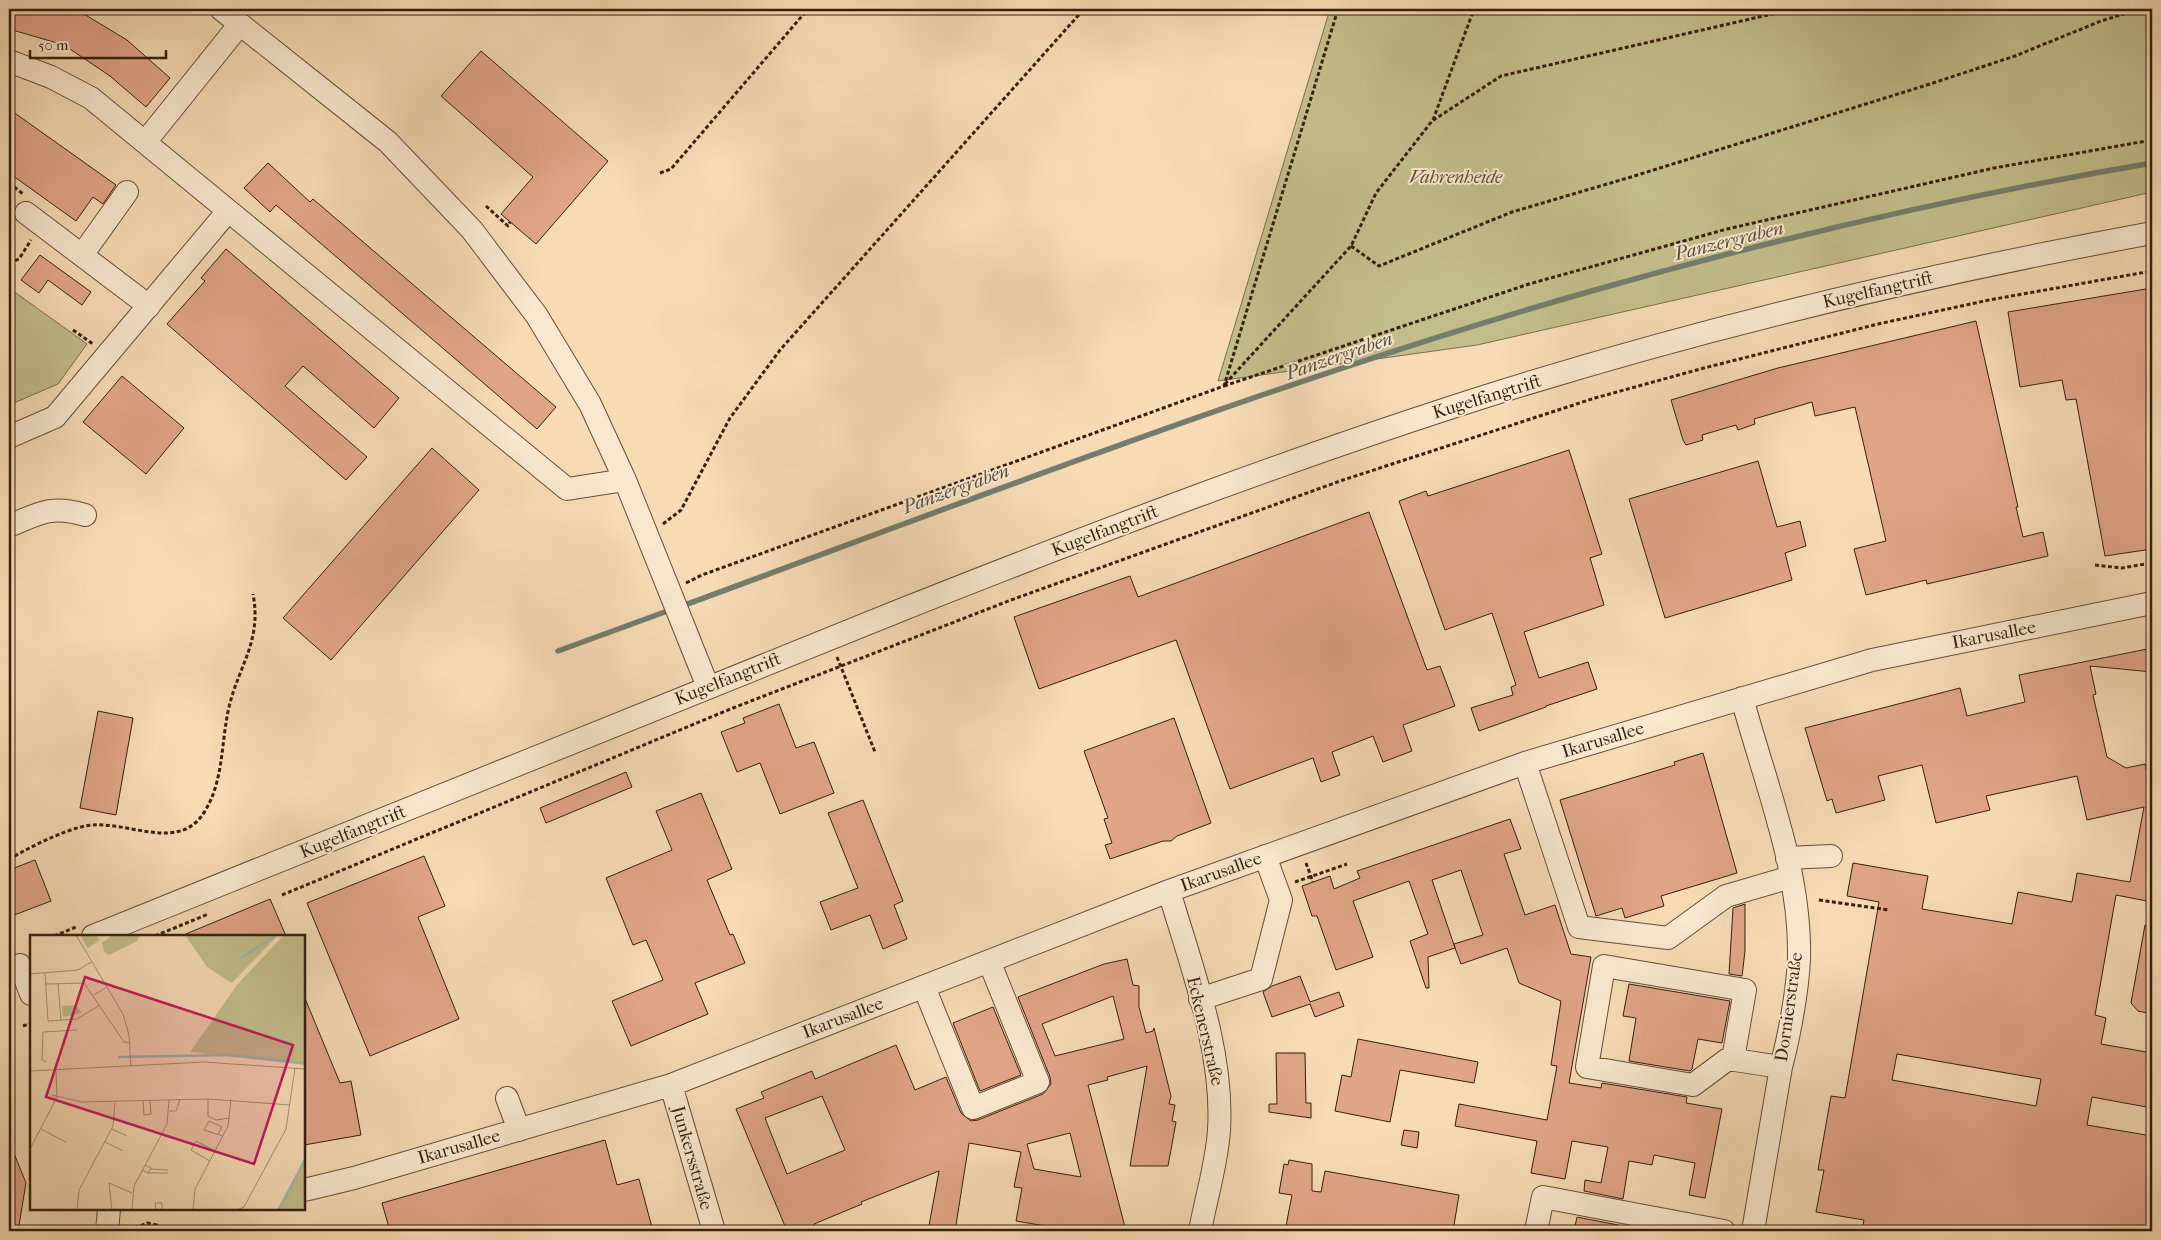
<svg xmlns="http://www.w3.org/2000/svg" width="2161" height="1240" font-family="'IM FELL French Canon',serif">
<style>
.green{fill:#c2be8a;stroke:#7c6e4c}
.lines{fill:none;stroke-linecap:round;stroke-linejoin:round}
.stream{stroke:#747d6c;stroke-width:5.5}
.building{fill:#e0a587;stroke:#361f0e;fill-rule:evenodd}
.minor-casing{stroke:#664e38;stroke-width:24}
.path{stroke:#361f0e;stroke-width:3;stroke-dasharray:4 2.5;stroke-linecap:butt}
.minor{stroke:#f9e8cf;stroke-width:22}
.labels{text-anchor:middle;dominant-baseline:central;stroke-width:4;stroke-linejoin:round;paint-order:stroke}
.park-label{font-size:18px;font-style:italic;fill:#604f33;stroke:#f9e8cf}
.street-label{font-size:18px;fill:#361f0e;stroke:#f9e8cf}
.water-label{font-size:19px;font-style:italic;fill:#554e3d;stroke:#f9e8cf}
.inset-river{fill:none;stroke:#9dbbab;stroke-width:2.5}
.inset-road{fill:none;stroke:#a99072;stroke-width:1}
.view{fill:#c2185b;fill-opacity:0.15;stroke:#c2185b;stroke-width:2.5}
.inset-edge{fill:none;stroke:#361f0e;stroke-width:2.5}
</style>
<rect width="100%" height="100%" fill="#f6dbb5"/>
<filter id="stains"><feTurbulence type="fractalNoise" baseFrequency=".004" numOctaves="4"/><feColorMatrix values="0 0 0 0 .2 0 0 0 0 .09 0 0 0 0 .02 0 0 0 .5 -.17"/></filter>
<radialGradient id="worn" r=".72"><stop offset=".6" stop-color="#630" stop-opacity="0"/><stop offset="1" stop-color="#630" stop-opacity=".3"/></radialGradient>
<path class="green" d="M 1330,9 L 2152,9 L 2152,192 L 1477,345 L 1218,381 Z
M 9,288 L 87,344 L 58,384 L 9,405 Z"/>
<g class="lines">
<path class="stream" d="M 682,606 C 984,495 1285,378 1595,290 C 1778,238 1964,195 2152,163
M 558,651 L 673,609"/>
</g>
<path class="building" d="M 9,9 L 68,9 L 84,14 L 127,40 L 170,78 L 146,107 L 110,76 L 64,45 L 9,29 Z
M 481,51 L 608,161 L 536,244 L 501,214 L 533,177 L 441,96 Z
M 9,109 L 116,185 L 103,204 L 93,197 L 76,221 L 9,173 Z
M 268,163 L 310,202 L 313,199 L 556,407 L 537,429 L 276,205 L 270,212 L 244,188 Z
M 226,249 L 399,398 L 374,428 L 303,366 L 285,386 L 367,457 L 346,480 L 167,324 L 205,281 L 201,278 Z
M 40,255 L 91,292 L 82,305 L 48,280 L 39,293 L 21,280 Z
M 2152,288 L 2152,549 L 2105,556 L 2076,399 L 2066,400 L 2062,380 L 2020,387 L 2008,312 Z
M 1976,321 L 2018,507 L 2016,507 L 2023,537 L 2043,532 L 2048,556 L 1927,584 L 1926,580 L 1866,595 L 1854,549 L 1886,541 L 1855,407 L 1815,416 L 1812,402 L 1754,419 L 1755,424 L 1738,430 L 1736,425 L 1702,435 L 1703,440 L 1686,445 L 1683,440 L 1671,400 L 1778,368 Z
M 122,376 L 184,428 L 146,474 L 83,422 Z
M 432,448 L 479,490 L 331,660 L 283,618 Z
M 1569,450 L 1602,554 L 1590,558 L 1604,605 L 1524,632 L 1539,678 L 1588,662 L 1597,689 L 1546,706 L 1546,707 L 1479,731 L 1471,708 L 1513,695 L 1511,687 L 1516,685 L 1492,613 L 1445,630 L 1399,501 L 1426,491 L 1428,496 Z
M 1758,461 L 1777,527 L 1800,521 L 1806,546 L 1785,553 L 1792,580 L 1665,618 L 1629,499 Z
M 1369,512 L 1427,670 L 1440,666 L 1455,706 L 1403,725 L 1412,751 L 1383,762 L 1373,736 L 1332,752 L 1340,775 L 1321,782 L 1313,758 L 1230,789 L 1176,640 L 1039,689 L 1014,617 L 1130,576 L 1138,597 Z
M 2152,648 L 2152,672 L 2090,666 L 2096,694 L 2093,695 L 2107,757 L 2126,768 L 2145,764 L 2152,799 L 2152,902 L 2116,895 L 2095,1015 L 2106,1018 L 2101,1044 L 2152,1053 L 2152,1108 L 2092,1097 L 2087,1125 L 2152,1136 L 2152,1231 L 1862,1231 L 1864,1220 L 1816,1212 L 1824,1170 L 1818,1170 L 1831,1096 L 1845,1098 L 1879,902 L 1847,896 L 1853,863 L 1928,876 L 1922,909 L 2012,924 L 2018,892 L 2072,902 L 2077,873 L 2130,882 L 2144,807 L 2087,820 L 2077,776 L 1986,796 L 1990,810 L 1936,823 L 1922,765 L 1878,776 L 1885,800 L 1836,813 L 1832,799 L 1827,801 L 1805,728 L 1960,688 L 1967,716 L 2025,702 L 2019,675 ZM 1897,1054 L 2041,1079 L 2036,1106 L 1892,1080 Z
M 779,704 L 796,748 L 814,742 L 834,793 L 780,814 L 760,763 L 737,772 L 721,732 L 745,723 L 743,718 Z
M 98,711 L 133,718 L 116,815 L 80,808 Z
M 1174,718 L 1211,823 L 1177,836 L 1171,841 L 1163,841 L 1110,859 L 1105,845 L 1112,843 L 1104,819 L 1108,818 L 1084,751 Z
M 1703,753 L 1737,873 L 1661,896 L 1664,906 L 1625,918 L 1622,908 L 1596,916 L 1560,800 L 1675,765 L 1674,762 Z
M 626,772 L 632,787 L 546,823 L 540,808 Z
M 701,793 L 732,869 L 707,880 L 730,935 L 733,934 L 745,963 L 695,983 L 708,1014 L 631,1046 L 612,1001 L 663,980 L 646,940 L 633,945 L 606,878 L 672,850 L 656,811 Z
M 863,800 L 903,901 L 894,905 L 907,939 L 883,949 L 870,915 L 831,930 L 820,902 L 858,888 L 828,813 Z
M 1510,819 L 1521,849 L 1504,854 L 1525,915 L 1555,905 L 1571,954 L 1591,957 L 1569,1083 L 1601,1088 L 1602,1083 L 1687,1097 L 1686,1103 L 1722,1109 L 1705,1198 L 1689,1195 L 1695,1163 L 1654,1155 L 1652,1165 L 1629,1161 L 1623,1199 L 1584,1191 L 1585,1180 L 1601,1183 L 1608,1147 L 1572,1141 L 1565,1179 L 1531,1173 L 1537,1141 L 1455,1126 L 1459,1104 L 1547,1120 L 1557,1066 L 1551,1065 L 1561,1001 L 1519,983 L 1507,948 L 1461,964 L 1455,948 L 1428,957 L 1429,988 L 1426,988 L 1410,941 L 1428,934 L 1409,881 L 1353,901 L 1373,957 L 1336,970 L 1317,916 L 1312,916 L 1302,886 L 1330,876 L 1334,889 L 1360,878 L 1357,871 ZM 1461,870 L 1483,935 L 1454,944 L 1455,948 L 1432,880 Z
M 424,856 L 445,906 L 418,917 L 459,1019 L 370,1056 L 307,903 Z
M 35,860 L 51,901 L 9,917 L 9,870 Z
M 270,899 L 286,936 L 181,936 Z
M 1745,904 L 1745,951 L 1742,976 L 1729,974 L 1733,908 Z
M 2145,925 L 2152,926 L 2152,1014 L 2138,1011 L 2131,1003 Z
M 1127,959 L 1133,985 L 1139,986 L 1139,1007 L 1146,1033 L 1153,1031 L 1154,1028 L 1171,1096 L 1169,1104 L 1175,1105 L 1172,1121 L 1176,1122 L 1168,1166 L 1130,1166 L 1147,1066 L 1107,1077 L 1108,1080 L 1088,1085 L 1126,1231 L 1075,1231 L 1016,1221 L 1022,1188 L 1014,1187 L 1021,1152 L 969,1143 L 955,1231 L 928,1231 L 939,1171 L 861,1202 L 862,1204 L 814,1224 L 815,1227 L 804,1231 L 787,1231 L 736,1109 L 764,1098 L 761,1092 L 812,1071 L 815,1079 L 896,1045 L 915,1090 L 946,1077 L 961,1113 L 971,1121 L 978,1120 L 1043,1094 L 1051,1084 L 1050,1077 L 1018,997 L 1104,964 ZM 1113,996 L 1124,1039 L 1055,1056 L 1042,1024 ZM 822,1096 L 845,1150 L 787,1174 L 765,1118 ZM 1070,1133 L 1081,1177 L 1034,1169 L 1027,1144 Z
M 1300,976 L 1310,1002 L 1339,992 L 1344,1006 L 1315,1017 L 1310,1004 L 1272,1017 L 1263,992 L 1272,986 Z
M 1629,984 L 1730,1001 L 1722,1043 L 1698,1039 L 1692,1069 L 1690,1071 L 1629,1061 L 1636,1018 L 1623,1016 Z
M 304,996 L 340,1083 L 351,1081 L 361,1135 L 304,1145 Z
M 993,1007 L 1021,1075 L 980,1091 L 953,1023 Z
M 1358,1039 L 1478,1062 L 1474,1083 L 1400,1070 L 1390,1122 L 1335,1111 L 1342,1075 L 1351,1077 Z
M 1276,1053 L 1305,1053 L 1306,1103 L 1311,1103 L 1311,1118 L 1269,1112 L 1269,1104 L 1277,1104 Z
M 1404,1130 L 1419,1132 L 1417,1148 L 1401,1145 Z
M 605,1140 L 617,1185 L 639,1179 L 653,1231 L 390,1231 L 382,1203 Z
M 9,1141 L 26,1183 L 18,1231 L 9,1231 Z
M 1289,1160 L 1312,1164 L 1312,1191 L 1321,1192 L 1325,1171 L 1459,1195 L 1453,1231 L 1285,1231 L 1292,1195 L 1279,1193 L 1284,1164 L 1288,1165 Z
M 1577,1217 L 1618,1225 L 1617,1231 L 1574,1231 Z"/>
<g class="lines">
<g class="minor-casing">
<path id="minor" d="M 221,9 L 388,142 L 472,230 L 537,316 L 590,404 L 625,480 L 708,687
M 9,61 L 51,77 L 91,98 L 567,489 L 625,480
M 146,141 L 240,24
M 26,213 L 149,306
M 82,255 L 127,192
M 9,437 L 55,417 L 228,211
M 9,526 C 40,513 51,505 85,515
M 1742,698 C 1765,783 1801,870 1799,958 C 1798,989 1789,1037 1781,1067 L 1753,1231
M 1525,763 L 1579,927 L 1668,938 L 1726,896 L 1791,877
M 1787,858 L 1831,856
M 1169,891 C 1191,966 1224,1051 1219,1130 C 1217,1163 1206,1198 1200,1231
M 93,936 C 361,830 627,719 896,612 C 1092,534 1291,458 1493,394 C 1709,326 1930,274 2152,233
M 20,965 L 31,994
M 924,987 L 973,1108 L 1038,1082 L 989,961
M 1200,999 L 1261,979 L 1281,900 L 1265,856
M 1733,1059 L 1745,990 L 1604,966 L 1587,1067 L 1693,1085 L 1728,1059 L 1781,1067
M 671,1085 L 714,1231
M 507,1098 L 519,1130
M 304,1190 L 354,1178 L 671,1085 L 1169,891 L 1525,763 L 1872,660 L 2152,603
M 107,1231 L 109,1209
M 1536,1231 L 1543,1197 L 1724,1231"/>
</g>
<path class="path" d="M 1433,120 L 1474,9
M 660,173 L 671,169 L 808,9
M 9,183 L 23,194
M 486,206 L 508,226 L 510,222
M 1351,246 L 1379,266 L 1512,212 L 1631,177 L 1930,84 L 2015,56 L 2101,21 L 2127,13 L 2152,10
M 9,263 L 19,259 L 31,240
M 73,330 L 93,344
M 1225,384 L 1351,246 L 1376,193 L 1432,121 L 1501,76 L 1794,9
M 1224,386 L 1529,284 L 1727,229 L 1994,168 L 2152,140
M 663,524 L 681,510 L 730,418 L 780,350 L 1084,9
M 2149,554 L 2152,569
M 2095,565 L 2122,568 L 2151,563
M 686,583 L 702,575 L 1224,386 L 1338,9
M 837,657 L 875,752
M 9,859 C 33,846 59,832 85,826 C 125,818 179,855 205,811 C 224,780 221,741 229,707 C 239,665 262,641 253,594
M 1306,863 L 1313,882
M 1295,882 L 1347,864
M 282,895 L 733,708 L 1011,600 L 1343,480 L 1595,398 L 1704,368 L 1878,324 L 1989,300 L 2152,271
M 1819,900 L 1889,910
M 54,936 L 76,927
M 155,936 L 208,914
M 23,1026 L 31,1023
M 129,1231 L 147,1223 L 157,1225 L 158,1231"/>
<use href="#minor" class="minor"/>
</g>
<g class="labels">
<g class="park-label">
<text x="1456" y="177">Vahrenheide</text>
</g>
<g class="street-label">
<text transform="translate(1878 290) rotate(-13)">Kugelfangtrift</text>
<text transform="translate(1487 397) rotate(-17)">Kugelfangtrift</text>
<text transform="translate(1105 531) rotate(-21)">Kugelfangtrift</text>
<text transform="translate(1994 635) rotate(-11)">Ikarusallee</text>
<text transform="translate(728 679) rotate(-22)">Kugelfangtrift</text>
<text transform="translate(1603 740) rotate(-17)">Ikarusallee</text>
<text transform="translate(353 832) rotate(-22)">Kugelfangtrift</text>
<text transform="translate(1221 872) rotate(-20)">Ikarusallee</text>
<text transform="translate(1789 1007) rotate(-82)">Dornierstraße</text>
<text transform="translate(843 1018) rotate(-21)">Ikarusallee</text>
<text transform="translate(1205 1031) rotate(77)">Eckenerstraße</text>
<text transform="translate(459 1147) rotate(-16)">Ikarusallee</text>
<text transform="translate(692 1158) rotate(74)">Junkersstraße</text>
</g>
<g class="water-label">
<text transform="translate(1729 241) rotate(-14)">Panzergraben</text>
<text transform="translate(1339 356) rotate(-19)">Panzergraben</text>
<text transform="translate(956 489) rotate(-20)">Panzergraben</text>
</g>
</g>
<g transform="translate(30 935)">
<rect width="275" height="275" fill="#f6dbb5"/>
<path d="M 54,0 L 66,0 L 70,5 L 58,13 L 51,2 ZM 82,0 L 110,0 L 107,6 L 79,20 L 74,17 L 72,8 ZM 155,0 L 248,0 L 202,48 L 177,32 ZM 254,0 L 275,0 L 275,130 L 160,117 L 207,50 ZM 46,70 L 52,78 L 33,82 L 32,71 ZM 275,222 L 275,275 L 247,275 Z" fill="#c2be8a"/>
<path class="inset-river" d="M 211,23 L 246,0M 88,122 L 199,120 L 275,128M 249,275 L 275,225"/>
<path class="inset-road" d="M 46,0 L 93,79 L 99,100 L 101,131M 15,38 L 18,86 L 47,84 L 70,70M 0,39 L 48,35 L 61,27M 28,48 L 31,86M 16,49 L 54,48 L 94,107 L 100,108M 64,60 L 77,52M 16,127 L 12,125 L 13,97 L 47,95M 0,136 L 174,127 L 275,134M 22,160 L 52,167 L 178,164 L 260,170M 178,164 L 178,181 L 186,185 L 200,183M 113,166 L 114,180 L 121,179 L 120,166M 139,176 L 146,176 L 150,164M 11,194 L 36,207M 82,194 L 97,201M 188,199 L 192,192 L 179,186 L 174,195 L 193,201M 75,207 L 93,216M 0,214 L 27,162 L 26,136M 180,226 L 161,215 L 166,206 L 185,216M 120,234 L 138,235M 112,235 L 118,238 L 121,233 L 115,230M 118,238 L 138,238M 163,274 L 165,254 L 198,191 L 201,164M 47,275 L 49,255 L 83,191 L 85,168M 82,275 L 79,248 L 102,258M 102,275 L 104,251 L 137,189 L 139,165M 123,275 L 207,275 L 214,272 L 256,194 L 265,133M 126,275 L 125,268 L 132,268 L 132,275"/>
<path class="view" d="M 55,42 L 263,110 L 224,229 L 16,162 Z"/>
<rect width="275" height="275" class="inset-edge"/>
</g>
<rect width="2161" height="1240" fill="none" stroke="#f6dbb5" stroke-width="30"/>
<rect x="10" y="10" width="2141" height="1220" fill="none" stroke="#361f0e" stroke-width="2.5"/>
<rect x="15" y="15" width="2131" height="1210" fill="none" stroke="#361f0e"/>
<path d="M30 50v8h136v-8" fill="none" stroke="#361f0e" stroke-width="2.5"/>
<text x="38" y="50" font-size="15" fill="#361f0e" stroke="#f9e8cf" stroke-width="4" paint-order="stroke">50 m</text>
<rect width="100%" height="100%" filter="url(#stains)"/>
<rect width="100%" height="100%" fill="url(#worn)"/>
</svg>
